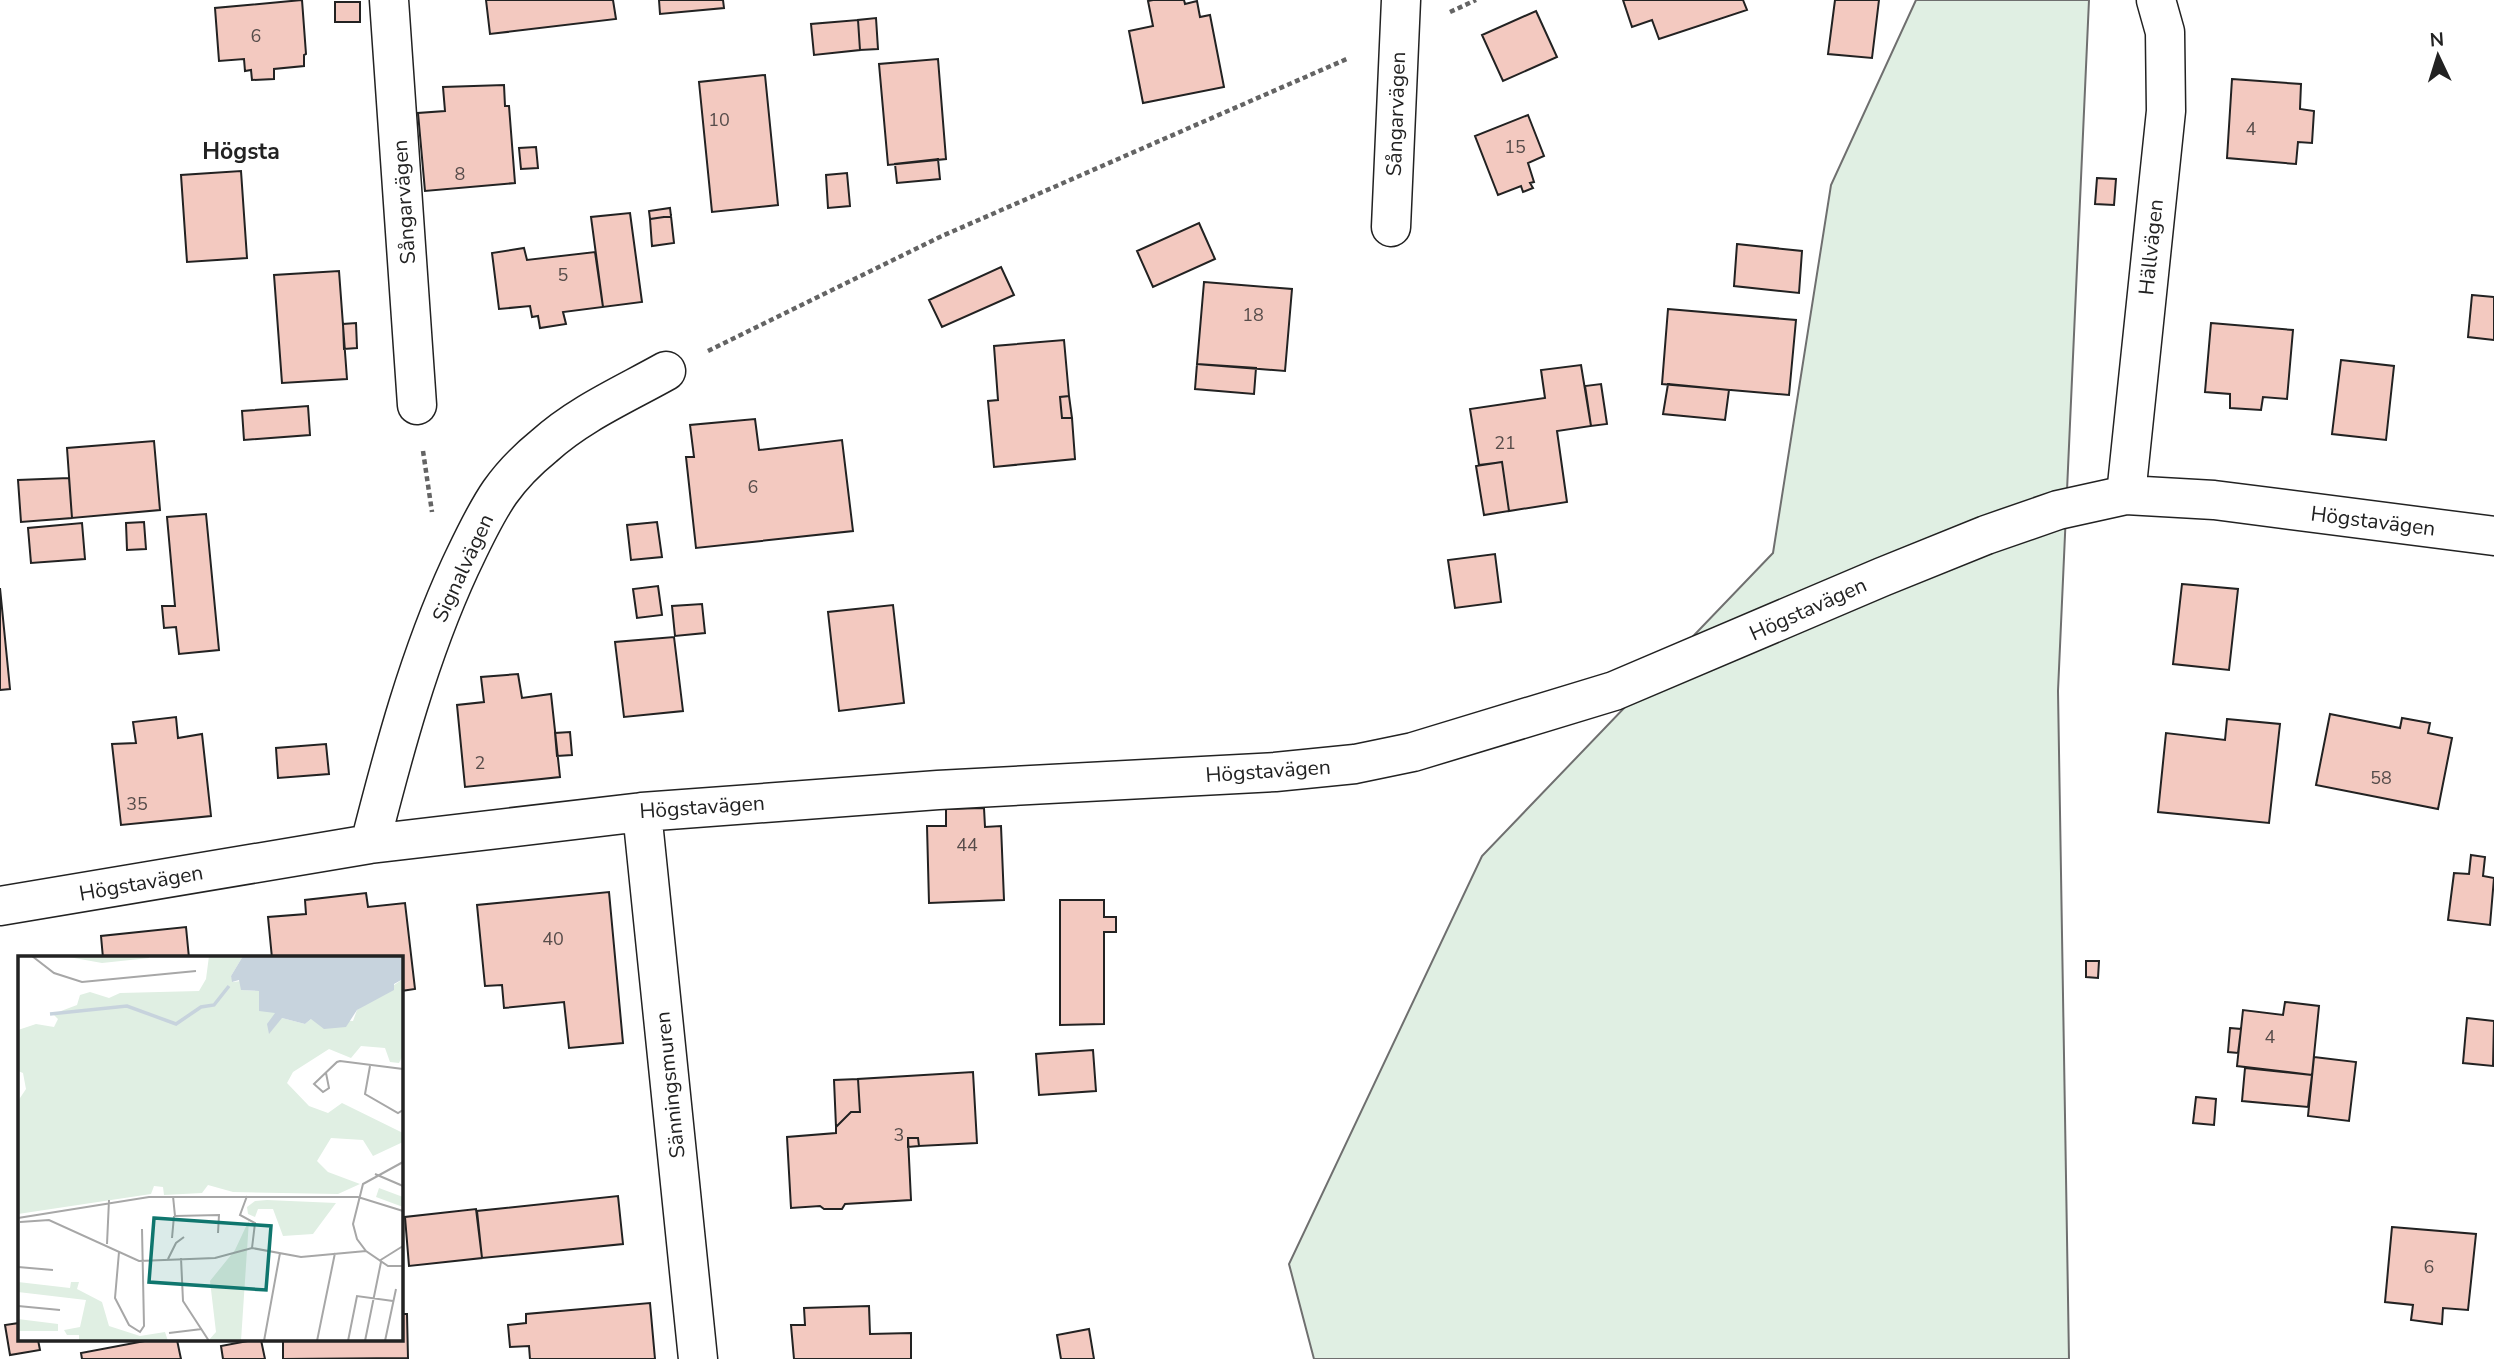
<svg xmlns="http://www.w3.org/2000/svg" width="2494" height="1359" font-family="'Nunito Sans',sans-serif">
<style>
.green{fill:#e0efe3;stroke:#6f6f6f;stroke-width:2}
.building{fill:#f3c9c0;stroke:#222;stroke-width:2}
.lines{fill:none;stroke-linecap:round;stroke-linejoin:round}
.minor-casing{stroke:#222;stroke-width:41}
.path{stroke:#646464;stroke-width:4.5;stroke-dasharray:5 3.5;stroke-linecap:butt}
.minor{stroke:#fff;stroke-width:38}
.labels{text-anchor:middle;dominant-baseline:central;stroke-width:5;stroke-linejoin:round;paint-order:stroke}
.number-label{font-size:18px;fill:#564c4a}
.street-label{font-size:21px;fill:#222;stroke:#fff}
.neighbourhood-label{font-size:23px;font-weight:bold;fill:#222;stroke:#fff}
.inset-river{fill:none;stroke:#c7d3dd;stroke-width:3.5}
.inset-road{fill:none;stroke:#a7a7a7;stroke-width:2}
.view{fill:#0f766e;fill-opacity:0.15;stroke:#0f766e;stroke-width:3.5}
.inset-edge{fill:none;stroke:#222;stroke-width:3.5}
</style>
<rect width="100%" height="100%" fill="#fff"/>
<path class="green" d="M 1916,0 L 2089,0 L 2058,691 L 2069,1359 L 1314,1359 L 1289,1264 L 1482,856 L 1773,553 L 1831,185 Z"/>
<path class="building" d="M 302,0 L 306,54 L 304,55 L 304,66 L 274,69 L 274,79 L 252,80 L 251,70 L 245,71 L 244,59 L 219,61 L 215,8 Z
M 486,0 L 613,0 L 616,19 L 490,34 Z
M 659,0 L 723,0 L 724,8 L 660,14 Z
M 1153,0 L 1184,0 L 1185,4 L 1197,1 L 1200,17 L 1210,15 L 1224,87 L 1143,103 L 1129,31 L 1153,26 L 1148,1 Z
M 1623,0 L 1743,0 L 1747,10 L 1659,39 L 1652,20 L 1632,27 Z
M 1835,0 L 1879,0 L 1872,58 L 1828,54 Z
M 335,2 L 360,2 L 360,22 L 335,22 Z
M 1536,11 L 1557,57 L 1503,81 L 1482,35 Z
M 876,18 L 878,49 L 860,50 L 858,20 Z
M 858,20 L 860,50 L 814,55 L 811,24 Z
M 938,59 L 946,159 L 888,165 L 879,64 Z
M 765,75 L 778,205 L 712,212 L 699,82 Z
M 2232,79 L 2301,84 L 2300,109 L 2314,111 L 2312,143 L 2298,142 L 2296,164 L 2227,158 Z
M 504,85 L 505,106 L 509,106 L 515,183 L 425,191 L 418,113 L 445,111 L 443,87 Z
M 1528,115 L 1544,156 L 1528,163 L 1534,182 L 1530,183 L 1533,188 L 1523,192 L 1521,186 L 1498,195 L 1475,136 Z
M 536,147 L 538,168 L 521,169 L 519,148 Z
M 938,159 L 940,179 L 897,183 L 895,164 Z
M 241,171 L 247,258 L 187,262 L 181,175 Z
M 847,173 L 850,206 L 828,208 L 826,175 Z
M 2097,178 L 2116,179 L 2114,205 L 2095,204 Z
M 670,208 L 671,216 L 650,219 L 649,211 Z
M 630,213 L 642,302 L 603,307 L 591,217 Z
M 671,216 L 674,243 L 652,246 L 650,219 Z
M 1199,223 L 1215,259 L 1153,287 L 1137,251 Z
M 1737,244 L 1802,251 L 1799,293 L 1734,286 Z
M 524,248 L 527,260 L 595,252 L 603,307 L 563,312 L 566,324 L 540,328 L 538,316 L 532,317 L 530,306 L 499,309 L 492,253 Z
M 1001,267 L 1014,295 L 942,327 L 929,300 Z
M 339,271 L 347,379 L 282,383 L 274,275 Z
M 1204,282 L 1292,289 L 1285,371 L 1197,364 Z
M 2472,295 L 2494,297 L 2494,340 L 2468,337 Z
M 1668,309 L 1796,320 L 1789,395 L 1662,384 Z
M 356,323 L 357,348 L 344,349 L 343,324 Z
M 2211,323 L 2293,330 L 2287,399 L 2263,397 L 2261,410 L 2230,408 L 2230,394 L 2205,392 Z
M 1064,340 L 1069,396 L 1060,397 L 1061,408 L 1062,418 L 1072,418 L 1075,459 L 994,467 L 988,401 L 998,400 L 994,346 Z
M 2341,360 L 2394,366 L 2386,440 L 2332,434 Z
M 1197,364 L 1256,368 L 1254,394 L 1195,389 Z
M 1581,365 L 1591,426 L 1557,431 L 1567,502 L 1509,511 L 1502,462 L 1479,465 L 1470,409 L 1545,398 L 1541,370 Z
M 1601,384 L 1607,424 L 1591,426 L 1585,386 Z
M 1668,384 L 1729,390 L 1725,420 L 1663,414 Z
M 1069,396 L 1072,418 L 1062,418 L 1060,397 Z
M 308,406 L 310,435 L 244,440 L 242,411 Z
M 755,419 L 759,450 L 842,440 L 853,531 L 696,548 L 686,457 L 694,457 L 690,425 Z
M 154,441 L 160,510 L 72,518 L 67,448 Z
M 1502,462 L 1509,511 L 1484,515 L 1476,466 Z
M 69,478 L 72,518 L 21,522 L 18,480 Z
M 206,514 L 219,650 L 179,654 L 176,627 L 164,628 L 162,606 L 175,606 L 167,517 Z
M 144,522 L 146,549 L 127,550 L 126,523 Z
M 657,522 L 662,557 L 631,560 L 627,525 Z
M 82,523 L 85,559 L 31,563 L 28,528 Z
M 1495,554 L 1501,602 L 1455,608 L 1448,560 Z
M 2182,584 L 2238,589 L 2229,670 L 2173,664 Z
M 658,586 L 662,615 L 637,618 L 633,589 Z
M 0,588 L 10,689 L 0,690 Z
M 702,604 L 705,633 L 675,636 L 672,606 Z
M 893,605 L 904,703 L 839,711 L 828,612 Z
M 674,637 L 683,711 L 624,717 L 615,642 Z
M 518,674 L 522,698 L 551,694 L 560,777 L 465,787 L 457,705 L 484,702 L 481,677 Z
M 2330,714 L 2400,728 L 2402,718 L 2430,723 L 2428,733 L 2452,738 L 2438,809 L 2316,785 Z
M 176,717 L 178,738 L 202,734 L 211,816 L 121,825 L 112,744 L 136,743 L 133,722 Z
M 2227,719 L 2280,724 L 2269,823 L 2158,812 L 2166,733 L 2225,740 Z
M 570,732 L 572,755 L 557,756 L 555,733 Z
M 326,744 L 329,774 L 278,778 L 276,748 Z
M 984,808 L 985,827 L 1001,826 L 1004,900 L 929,903 L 927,826 L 946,826 L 946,809 Z
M 2471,855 L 2485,857 L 2483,876 L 2494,878 L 2490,925 L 2448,920 L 2454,873 L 2469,874 Z
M 609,892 L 623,1043 L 569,1048 L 564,1002 L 504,1008 L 502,985 L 485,986 L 477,905 Z
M 366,893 L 368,907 L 405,903 L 415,989 L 401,991 L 401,958 L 272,958 L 268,917 L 306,914 L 305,900 Z
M 1060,900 L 1104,900 L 1104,917 L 1116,917 L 1116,932 L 1104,932 L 1104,1024 L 1060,1025 Z
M 186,927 L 189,958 L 103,958 L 101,936 Z
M 2086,961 L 2099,961 L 2098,978 L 2086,977 Z
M 2285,1002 L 2319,1006 L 2312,1075 L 2237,1066 L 2243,1010 L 2283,1015 Z
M 2467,1018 L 2494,1021 L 2493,1066 L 2463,1063 Z
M 2230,1028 L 2241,1029 L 2238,1053 L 2228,1052 Z
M 1093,1050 L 1096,1091 L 1039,1095 L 1036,1054 Z
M 2314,1057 L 2356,1062 L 2349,1121 L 2308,1116 Z
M 2245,1068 L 2312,1075 L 2308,1107 L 2242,1101 Z
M 973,1072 L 977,1143 L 919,1146 L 918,1138 L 908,1138 L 911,1200 L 845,1204 L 842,1209 L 824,1209 L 820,1206 L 791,1208 L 787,1137 L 836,1133 L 836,1127 L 851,1112 L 860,1112 L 858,1079 Z
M 858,1079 L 860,1112 L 851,1112 L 836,1127 L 834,1080 Z
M 2196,1097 L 2216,1099 L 2214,1125 L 2193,1123 Z
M 908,1138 L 918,1138 L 919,1146 L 908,1147 Z
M 618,1196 L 623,1244 L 482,1258 L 477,1211 Z
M 476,1209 L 482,1258 L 409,1266 L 405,1217 Z
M 2392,1227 L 2476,1234 L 2468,1310 L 2443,1308 L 2442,1324 L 2411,1320 L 2413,1305 L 2385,1302 Z
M 650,1303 L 655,1359 L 530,1359 L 529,1346 L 510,1347 L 508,1325 L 526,1323 L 526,1314 Z
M 869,1306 L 870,1334 L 911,1333 L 911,1359 L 794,1359 L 791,1325 L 805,1325 L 804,1308 Z
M 401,1314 L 407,1314 L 408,1358 L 283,1359 L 283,1340 L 401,1340 Z
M 19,1323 L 19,1340 L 38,1340 L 40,1350 L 10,1355 L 5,1325 Z
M 1089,1329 L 1094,1359 L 1061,1359 L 1057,1335 Z
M 150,1340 L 177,1340 L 181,1359 L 82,1359 L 81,1353 Z
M 253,1340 L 261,1340 L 265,1359 L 223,1359 L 221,1346 Z"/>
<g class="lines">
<g class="minor-casing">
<path id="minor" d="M 389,0 L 417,405
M 1391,227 L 1401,0
M 2126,495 L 2166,111 L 2165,32 L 2156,0
M 642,812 L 698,1359
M 370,844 C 394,750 419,656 460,567 C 472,542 484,515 500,492 C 512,475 528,459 544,446 C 579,414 625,394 666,371
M 0,906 L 370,844 L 642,812 L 938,790 L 1275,772 L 1355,764 L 1413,752 L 1614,691 L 1882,577 L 1986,535 L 2058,510 L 2126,495 L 2214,500 L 2494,536"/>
</g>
<path class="path" d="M 1450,12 L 1476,0
M 708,351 L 942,236 L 1349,58
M 423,451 L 432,512"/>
<use href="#minor" class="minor"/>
</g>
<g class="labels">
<g class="number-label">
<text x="256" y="36">6</text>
<text x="719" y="120">10</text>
<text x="2251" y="129">4</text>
<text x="1515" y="147">15</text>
<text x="460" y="174">8</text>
<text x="563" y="275">5</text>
<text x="1253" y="315">18</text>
<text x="1505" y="443">21</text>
<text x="753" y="487">6</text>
<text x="480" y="763">2</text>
<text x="2381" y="778">58</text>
<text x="137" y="804">35</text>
<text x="967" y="845">44</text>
<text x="553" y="939">40</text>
<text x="2270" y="1037">4</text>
<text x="899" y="1135">3</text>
<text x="2429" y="1267">6</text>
</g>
<g class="street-label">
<text transform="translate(1396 114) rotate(-88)">Sångarvägen</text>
<text transform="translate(404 202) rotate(-94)">Sångarvägen</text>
<text transform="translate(2151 247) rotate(-84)">Hällvägen</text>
<text transform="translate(2373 521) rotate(7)">Högstavägen</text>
<text transform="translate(463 568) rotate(-65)">Signalvägen</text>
<text transform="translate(1808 609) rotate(-24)">Högstavägen</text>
<text transform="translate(1268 771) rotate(-4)">Högstavägen</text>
<text transform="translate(702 807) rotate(-4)">Högstavägen</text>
<text transform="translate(141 883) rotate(-10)">Högstavägen</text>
<text transform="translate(670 1085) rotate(-96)">Sänningsmuren</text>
</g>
<g class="neighbourhood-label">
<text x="241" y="151">Högsta</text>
</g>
</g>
<g transform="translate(18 956)">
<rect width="385" height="385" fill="#fff"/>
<path d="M 45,0 L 131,0 L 131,2 L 84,7 ZM 191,0 L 225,0 L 213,20 L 215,26 L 223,25 L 223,34 L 241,35 L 264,62 L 287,68 L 293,63 L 335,65 L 339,54 L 385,23 L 385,99 L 381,107 L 372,106 L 367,92 L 343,90 L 333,102 L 311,93 L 275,116 L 269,127 L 291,150 L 310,157 L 324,147 L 385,177 L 385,186 L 355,200 L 345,184 L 313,182 L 299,205 L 310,216 L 342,228 L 320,238 L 215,236 L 190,229 L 184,237 L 146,239 L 145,231 L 136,230 L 133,238 L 0,258 L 0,145 L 8,133 L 5,117 L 0,115 L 0,74 L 18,68 L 36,71 L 40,63 L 35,58 L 59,49 L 62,39 L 72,36 L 91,42 L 102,37 L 181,35 L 188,23 ZM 361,232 L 385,241 L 385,251 L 358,241 ZM 237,245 L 249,244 L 318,247 L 295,278 L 265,280 L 255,253 L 240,253 L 237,261 L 230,258 L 229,251 ZM 231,264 L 223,385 L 190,385 L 198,376 L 192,325 L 217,294 ZM 0,326 L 52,332 L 53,326 L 61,326 L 59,333 L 84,346 L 91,370 L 122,380 L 147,376 L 150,385 L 61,385 L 61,379 L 49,379 L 46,374 L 62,371 L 68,344 L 0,336 ZM 0,363 L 40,368 L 40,375 L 0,375 Z" fill="#e0efe3"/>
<path d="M 225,0 L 385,0 L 385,23 L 376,28 L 376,34 L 339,54 L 328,71 L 306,73 L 293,63 L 287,68 L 264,62 L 251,78 L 249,68 L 257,57 L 241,55 L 241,35 L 223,34 L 221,24 L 214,26 L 213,20 Z" fill="#c7d3dd"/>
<path class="inset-river" d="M 32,58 L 109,50 L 158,68 L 183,51 L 196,49 L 211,30"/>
<path class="inset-road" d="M 14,0 L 36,17 L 64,26 L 178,15M 352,110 L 347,138 L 380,157 L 385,154M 308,117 L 311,132 L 305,136 L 296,128 L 297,127 L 319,106 L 322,105 L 385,113M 385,206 L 345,228 L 335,268 L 339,283 L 348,295 L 370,310 L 385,310M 357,218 L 385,230M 155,240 L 157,260 L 201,259 L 200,277M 229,240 L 222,259 L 237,267 L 234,292M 0,262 L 131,241 L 340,241 L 385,255M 2,266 L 31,264 L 121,305 L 197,302 L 234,292 L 283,301 L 348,295M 154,282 L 156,260M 89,288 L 91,244M 101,296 L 97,342 L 111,369 L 122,376 L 126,370 L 124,273M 163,302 L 165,345 L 191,385M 150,303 L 158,287 L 166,281M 361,305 L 385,290M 0,311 L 35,314M 0,350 L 42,354M 151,377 L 184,373M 246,385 L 262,297M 299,385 L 317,297M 330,385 L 339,340 L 375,345M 347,385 L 363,306M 367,385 L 378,333"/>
<path class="view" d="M 136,262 L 253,270 L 248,334 L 131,326 Z"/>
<rect width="385" height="385" class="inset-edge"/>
</g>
<g transform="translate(2438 56) rotate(356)" stroke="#ffffff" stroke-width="5" paint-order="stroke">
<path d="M0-5L12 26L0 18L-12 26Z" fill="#222222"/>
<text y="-10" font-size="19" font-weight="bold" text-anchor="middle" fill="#222222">N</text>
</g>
</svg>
